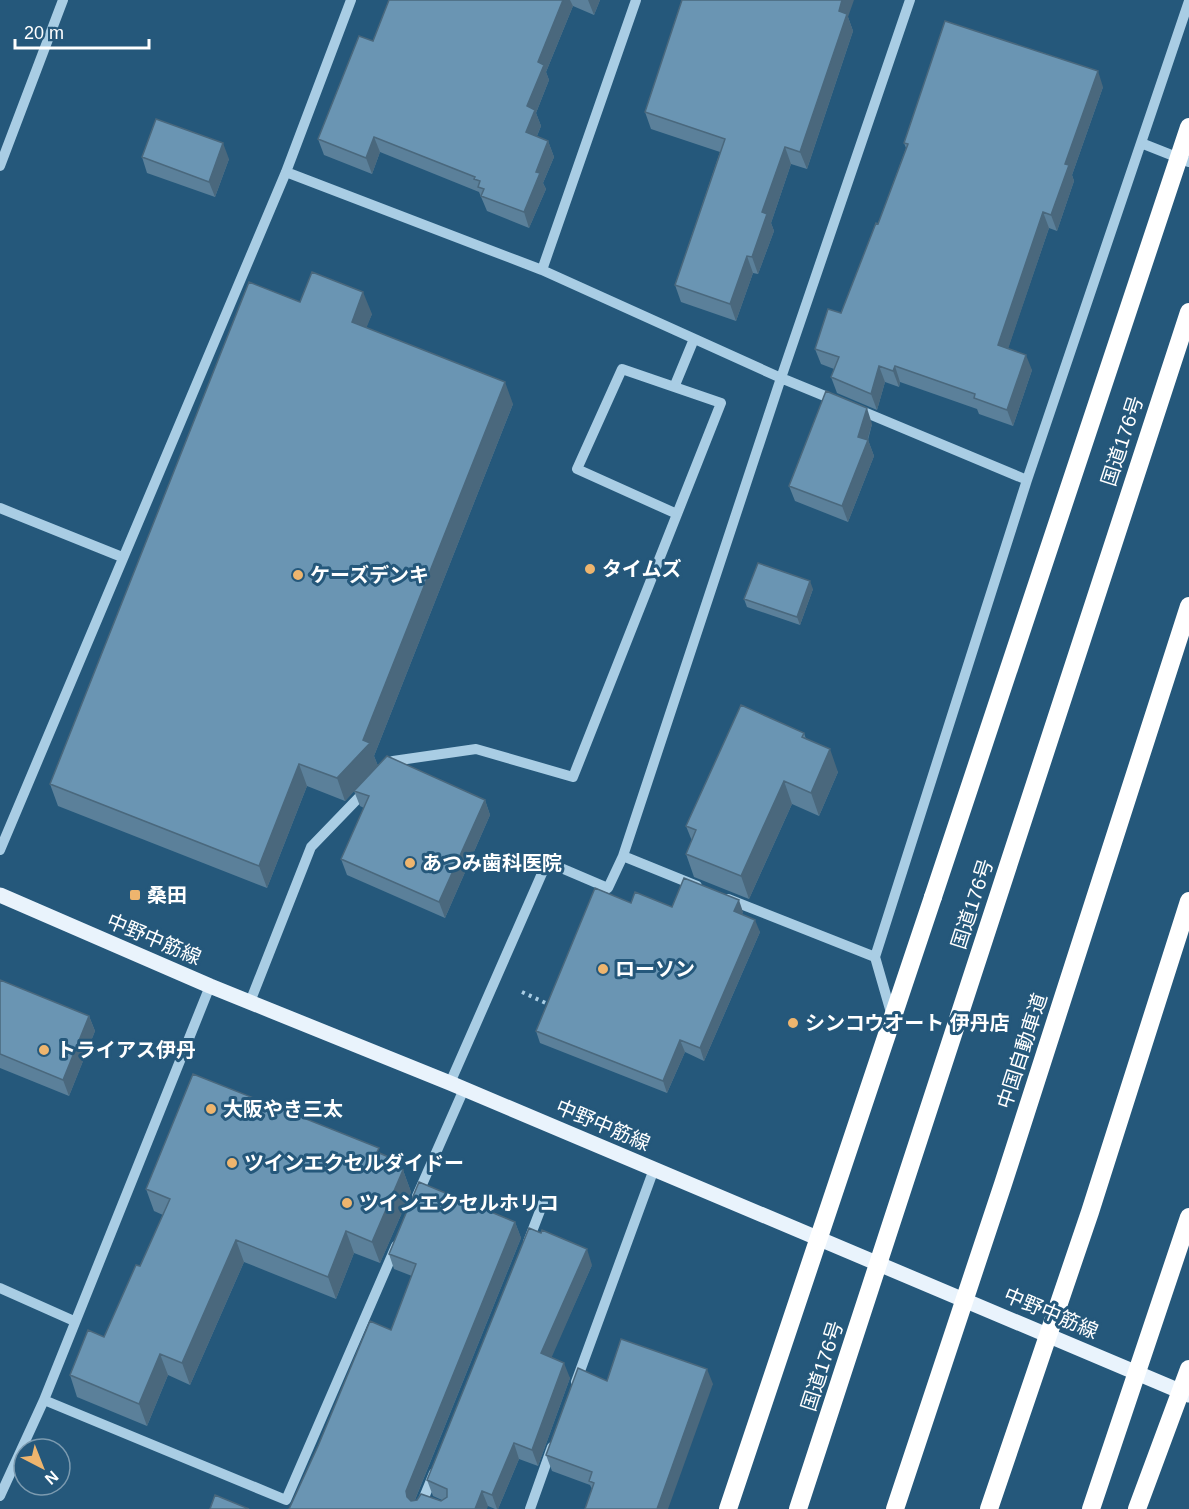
<svg xmlns="http://www.w3.org/2000/svg" width="1189" height="1509" font-family="Helvetica,'Noto Sans JP',sans-serif">
<style>
.lines{fill:none;stroke-linecap:round;stroke-linejoin:round}
.path{stroke:#a9cde4;stroke-width:4;stroke-dasharray:3 4.5;stroke-linecap:butt}
.minor{stroke:#a9cde4;stroke-width:10}
.major{stroke:#e9f3fc;stroke-width:15}
.highway{stroke:#fff;stroke-width:18}
.highway-bridge{stroke:#fff;stroke-width:18}
.wall{fill:#5b809a}
.shaded-wall{fill:#4a687d}
.building{fill:#6a95b3;stroke:#4a687d;stroke-width:1.5}
.poi-dot{fill:#eeb56e;stroke:#25587b;stroke-width:2}
.labels{text-anchor:middle;dominant-baseline:central;stroke-width:6;stroke-linejoin:round;paint-order:stroke}
.street-label{font-size:20px;fill:#fff;stroke:#25587b}
.poi-label{font-size:20px;font-weight:bold;fill:#fff;stroke:#25587b;text-anchor:start}
</style>
<rect width="100%" height="100%" fill="#25587b"/>
<g class="lines">
<path class="path" d="M 522,992 L 550,1005"/>
<path class="minor" d="M 1141,143 L 1189,162
M 0,166 L 63,0
M 286,172 L 542,270 L 781,378 L 910,0
M 542,270 L 636,0
M 675,385 L 694,339
M 857,409 L 1027,480
M 0,508 L 122,557
M 386,769 L 393,761 L 476,749 L 573,777 L 721,403 L 622,369 L 577,469 L 677,514
M 0,850 L 286,172 L 351,0
M 697,886 L 623,856 L 781,378 L 837,401
M 728,899 L 875,957
M 250,1002 L 311,847 L 367,789
M 892,1016 L 875,957 L 1027,480 L 1189,1
M 450,1083 L 547,862 L 608,888 L 623,856
M 417,1196 L 464,1089
M 528,1242 L 543,1203
M 0,1288 L 74,1321
M 576,1382 L 654,1169
M 44,1400 L 286,1500 L 396,1246
M 0,1496 L 44,1400 L 210,986
M 423,1500 L 434,1473
M 530,1509 L 552,1447"/>
<path class="major" d="M 0,895 L 210,986 L 450,1083 L 1189,1395"/>
<path class="highway" d="M 728,1509 L 933,897
M 1137,1509 L 1189,1369"/>
<path class="highway-bridge" d="M 933,897 L 1189,127
M 798,1509 L 1189,312
M 895,1509 L 1003,1184 L 1189,606
M 989,1509 L 1090,1212 L 1189,901
M 1091,1509 L 1189,1217"/>
</g>
<path class="wall" d="M 389,0 L 600,0 L 594,15 L 573,6 L 546,72 L 549,80 L 536,113 L 541,126 L 537,136 L 548,141 L 554,157 L 543,183 L 546,189 L 529,228 L 487,211 L 479,192 L 380,152 L 372,174 L 324,155 L 318,139 L 373,41 Z
M 848,17 L 853,31 L 807,169 L 791,164 L 771,223 L 774,231 L 758,274 L 753,273 L 736,321 L 681,302 L 675,285 L 720,152 L 651,129 L 645,112 Z
M 1103,87 L 1072,175 L 1074,181 L 1057,231 L 1049,228 L 1008,348 L 1032,370 L 1013,426 L 979,414 L 977,409 L 900,382 L 899,387 L 885,382 L 877,410 L 837,393 L 831,377 L 834,369 L 821,364 L 815,349 L 841,313 L 878,224 L 906,148 L 904,143 Z
M 142,157 L 229,159 L 215,197 L 147,173 Z
M 300,302 L 372,314 L 366,327 L 513,404 L 374,756 L 378,766 L 485,800 L 490,815 L 445,918 L 347,875 L 341,859 L 364,808 L 360,806 L 354,791 L 345,801 L 307,786 L 267,888 L 58,806 L 50,784 Z
M 872,424 L 868,440 L 874,456 L 848,522 L 795,501 L 789,486 Z
M 813,589 L 800,625 L 747,607 L 744,599 Z
M 804,733 L 806,739 L 838,772 L 819,816 L 792,804 L 749,899 L 694,877 L 686,854 L 692,841 L 686,826 Z
M 631,903 L 743,912 L 742,914 L 760,932 L 704,1061 L 685,1052 L 667,1093 L 540,1043 L 536,1031 Z
M 0,980 L 89,1016 L 95,1031 L 69,1096 L 0,1068 Z
M 381,1154 L 394,1167 L 403,1170 L 411,1192 L 380,1263 L 354,1253 L 336,1299 L 244,1262 L 190,1385 L 168,1375 L 147,1426 L 77,1397 L 70,1375 L 104,1337 L 140,1266 L 163,1215 L 154,1211 L 146,1189 Z
M 515,1222 L 521,1238 L 415,1500 L 441,1501 L 442,1500 L 433,1496 L 427,1480 L 592,1265 L 551,1357 L 570,1378 L 538,1466 L 519,1459 L 498,1509 L 495,1509 L 488,1506 L 289,1509 L 391,1330 L 412,1276 L 394,1269 L 389,1254 Z
M 607,1381 L 713,1384 L 592,1489 L 590,1485 L 552,1471 L 546,1455 Z"/>
<path class="shaded-wall" d="M 563,0 L 570,0 L 573,6 L 546,72 L 549,80 L 536,113 L 541,126 L 532,148 L 526,132 L 527,106 L 538,62 Z
M 588,0 L 600,0 L 594,15 Z
M 842,0 L 854,0 L 848,17 L 853,31 L 807,169 L 800,152 Z
M 1098,71 L 1103,87 L 1072,175 L 1074,181 L 1057,231 L 1051,215 L 1065,164 Z
M 374,137 L 380,152 L 372,174 L 366,158 Z
M 548,141 L 554,157 L 543,183 L 546,189 L 529,228 L 524,212 L 536,172 Z
M 223,143 L 229,159 L 215,197 L 209,182 Z
M 785,147 L 791,164 L 771,223 L 774,231 L 758,274 L 752,257 L 762,212 Z
M 1043,212 L 1049,228 L 1004,361 L 998,345 Z
M 747,256 L 753,273 L 736,321 L 730,304 Z
M 363,292 L 372,314 L 360,344 L 352,322 Z
M 1026,355 L 1032,370 L 1013,426 L 1007,410 Z
M 879,366 L 885,382 L 877,410 L 871,394 Z
M 895,366 L 900,382 L 899,387 L 893,371 Z
M 505,382 L 513,404 L 374,756 L 378,766 L 345,801 L 337,778 L 363,740 Z
M 867,408 L 872,424 L 866,445 L 868,440 L 874,456 L 848,522 L 842,506 L 858,437 Z
M 810,581 L 813,589 L 800,625 L 797,617 Z
M 830,749 L 838,772 L 819,816 L 811,793 Z
M 299,764 L 307,786 L 267,888 L 259,866 Z
M 784,781 L 792,804 L 749,899 L 741,876 Z
M 485,800 L 490,815 L 445,918 L 439,902 Z
M 739,900 L 743,912 L 738,923 L 734,911 Z
M 755,920 L 760,932 L 704,1061 L 700,1048 Z
M 89,1016 L 95,1031 L 69,1096 L 63,1080 Z
M 680,1040 L 685,1052 L 667,1093 L 663,1081 Z
M 391,1158 L 399,1180 L 403,1170 L 411,1192 L 380,1263 L 372,1242 L 389,1164 Z
M 515,1222 L 521,1238 L 412,1507 L 407,1497 L 406,1491 Z
M 346,1231 L 354,1253 L 336,1299 L 328,1277 Z
M 236,1240 L 244,1262 L 190,1385 L 182,1363 Z
M 587,1249 L 592,1265 L 547,1368 L 541,1353 Z
M 160,1354 L 168,1375 L 147,1426 L 139,1404 Z
M 564,1363 L 570,1378 L 538,1466 L 532,1450 Z
M 707,1369 L 713,1384 L 668,1509 L 657,1509 Z
M 514,1443 L 519,1459 L 498,1509 L 497,1509 L 492,1495 Z
M 482,1491 L 488,1506 L 487,1509 L 475,1509 Z"/>
<path class="building" d="M 389,0 L 563,0 L 538,62 L 544,65 L 527,106 L 535,110 L 526,132 L 548,141 L 536,172 L 540,173 L 524,212 L 481,196 L 484,189 L 478,187 L 480,181 L 474,179 L 475,177 L 374,137 L 366,158 L 318,139 L 359,36 L 373,41 Z
M 682,0 L 842,0 L 839,11 L 847,14 L 800,152 L 785,147 L 762,212 L 767,214 L 752,257 L 747,256 L 730,304 L 675,285 L 725,139 L 645,112 Z
M 945,21 L 1098,71 L 1065,164 L 1069,165 L 1051,215 L 1043,212 L 998,345 L 1026,355 L 1007,410 L 974,398 L 975,394 L 895,366 L 893,371 L 879,366 L 871,394 L 831,377 L 839,357 L 815,349 L 828,309 L 841,313 L 876,223 L 878,224 L 908,144 L 904,143 Z
M 156,119 L 223,143 L 209,182 L 142,157 Z
M 312,272 L 363,292 L 352,322 L 505,382 L 363,740 L 370,743 L 337,778 L 299,764 L 259,866 L 50,784 L 249,282 L 300,302 Z
M 826,391 L 867,408 L 858,437 L 868,440 L 842,506 L 789,486 Z
M 758,563 L 810,581 L 797,617 L 744,599 Z
M 741,705 L 804,733 L 802,737 L 830,749 L 811,793 L 784,781 L 741,876 L 686,854 L 696,830 L 686,826 Z
M 387,756 L 485,800 L 439,902 L 341,859 L 369,796 L 354,791 Z
M 684,878 L 739,900 L 734,911 L 755,920 L 700,1048 L 680,1040 L 663,1081 L 536,1031 L 595,888 L 631,903 L 635,892 L 672,907 Z
M 0,980 L 89,1016 L 63,1080 L 0,1054 Z
M 193,1074 L 379,1148 L 377,1152 L 391,1158 L 389,1164 L 403,1170 L 372,1242 L 346,1231 L 328,1277 L 236,1240 L 182,1363 L 160,1354 L 139,1404 L 70,1375 L 88,1330 L 104,1337 L 136,1265 L 140,1266 L 170,1199 L 146,1189 Z
M 419,1182 L 515,1222 L 406,1491 L 407,1497 L 411,1501 L 417,1500 L 421,1494 L 441,1501 L 447,1497 L 447,1489 L 427,1480 L 529,1228 L 541,1233 L 542,1230 L 587,1249 L 541,1353 L 564,1363 L 532,1450 L 514,1443 L 492,1495 L 482,1491 L 475,1509 L 289,1509 L 318,1446 L 370,1321 L 391,1330 L 416,1264 L 389,1254 Z
M 621,1339 L 707,1369 L 657,1509 L 585,1509 L 594,1483 L 589,1481 L 592,1472 L 546,1455 L 578,1368 L 607,1381 Z
M 215,1495 L 249,1509 L 210,1509 Z"/>
<g class="poi-dot">
<circle cx="590" cy="569" r="6"/>
<circle cx="298" cy="575" r="6"/>
<circle cx="410" cy="863" r="6"/>
<rect x="129" y="889" width="12" height="12" rx="3"/>
<circle cx="603" cy="969" r="6"/>
<circle cx="793" cy="1023" r="6"/>
<circle cx="44" cy="1050" r="6"/>
<circle cx="211" cy="1109" r="6"/>
<circle cx="232" cy="1163" r="6"/>
<circle cx="347" cy="1203" r="6"/>
</g>
<g class="labels">
<g class="street-label">
<text transform="translate(1122 441) rotate(-72)">国道176号</text>
<text transform="translate(972 904) rotate(-72)">国道176号</text>
<text transform="translate(154 939) rotate(23)">中野中筋線</text>
<text transform="translate(1022 1051) rotate(-72)">中国自動車道</text>
<text transform="translate(603 1125) rotate(23)">中野中筋線</text>
<text transform="translate(1051 1313) rotate(23)">中野中筋線</text>
<text transform="translate(822 1366) rotate(-72)">国道176号</text>
</g>
<g class="poi-label">
<text x="602" y="569">タイムズ</text>
<text x="310" y="575">ケーズデンキ</text>
<text x="422" y="863">あつみ歯科医院</text>
<text x="147" y="895">桑田</text>
<text x="615" y="969">ローソン</text>
<text x="805" y="1023">シンコウオート 伊丹店</text>
<text x="56" y="1050">トライアス伊丹</text>
<text x="223" y="1109">大阪やき三太</text>
<text x="244" y="1163">ツインエクセルダイドー</text>
<text x="359" y="1203">ツインエクセルホリコ</text>
</g>
</g>
<g transform="translate(42 1467) rotate(138)"><circle r="28" fill="#25587b" stroke="#7c9bb0" stroke-width="1.5"/>
<path d="M0-4.5L10 22L0 15L-10 22Z" fill="#eeb56e"/>
<text y="-9" font-size="16" font-weight="bold" text-anchor="middle" fill="#ffffff">N</text>
</g>
<path d="M15 39v9h134v-9" fill="none" stroke="#ffffff" stroke-width="3"/>
<text x="24" y="39" font-size="18" fill="#ffffff" stroke="#25587b" stroke-width="4.5" paint-order="stroke">20 m</text>
</svg>
